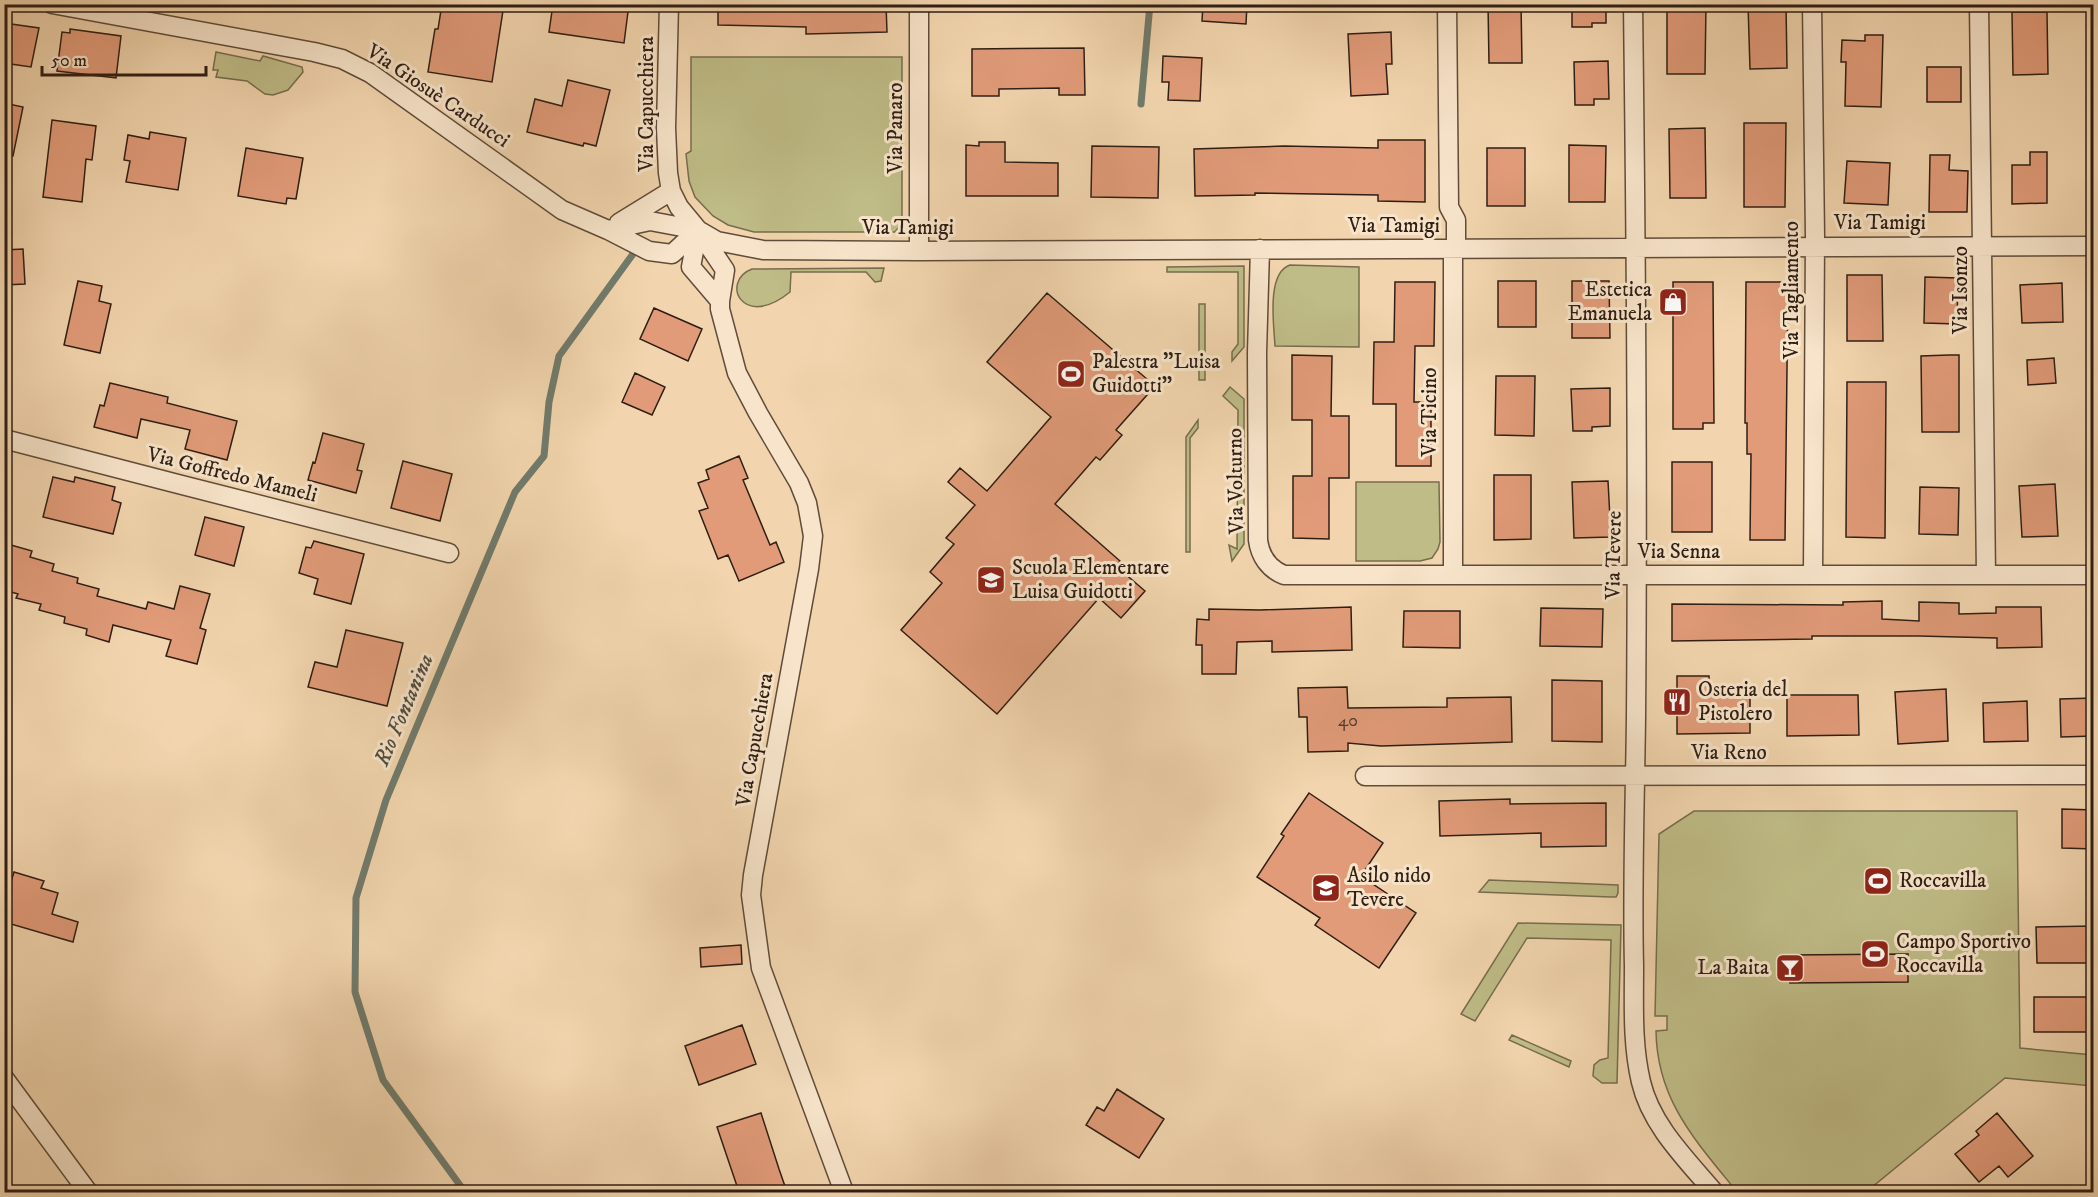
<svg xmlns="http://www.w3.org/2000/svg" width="2098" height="1197" font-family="'IM FELL DW Pica',serif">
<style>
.green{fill:#bfbc87;stroke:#776d4e;stroke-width:1.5}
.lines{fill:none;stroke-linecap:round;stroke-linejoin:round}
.stream{stroke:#707b6c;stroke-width:7}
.building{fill:#e19b79;stroke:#2f1e14;stroke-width:1.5}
.minor-casing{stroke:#604c3a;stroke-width:21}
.minor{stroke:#f7e4ca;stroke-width:18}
.labels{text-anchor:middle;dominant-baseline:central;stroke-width:6;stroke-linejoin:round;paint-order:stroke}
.number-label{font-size:18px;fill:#5c3d2d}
.street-label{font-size:21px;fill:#2f1e14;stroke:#f7e4ca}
.poi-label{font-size:21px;fill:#2f1e14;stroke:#f7e4ca;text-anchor:start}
.water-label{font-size:22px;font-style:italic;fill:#504c40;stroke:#f7e4ca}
</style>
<rect width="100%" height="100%" fill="#f2d5ae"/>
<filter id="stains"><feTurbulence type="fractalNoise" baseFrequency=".00333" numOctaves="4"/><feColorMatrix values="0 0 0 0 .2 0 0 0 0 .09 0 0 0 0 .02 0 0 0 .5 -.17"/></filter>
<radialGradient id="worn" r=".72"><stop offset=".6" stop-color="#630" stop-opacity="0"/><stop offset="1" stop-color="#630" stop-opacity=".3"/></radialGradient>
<path class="green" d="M 216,52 L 260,61 L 263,56 L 302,67 L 303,72 L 288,90 L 273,95 L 265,94 L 247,81 L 216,77 L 218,70 L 213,70 Z
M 691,57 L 902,57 L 902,223 L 895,232 L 754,232 L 728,225 L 713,216 L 695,197 L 689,181 L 686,154 L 691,151 Z
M 1290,265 L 1359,267 L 1359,347 L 1275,346 C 1274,326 1266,273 1290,265 Z
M 1244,266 L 1244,347 L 1232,361 L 1232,352 L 1238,344 L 1238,272 L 1167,272 L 1167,267 Z
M 884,268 L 881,281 L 875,282 L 866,272 L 791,272 L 790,292 C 742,331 720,281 752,269 Z
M 1199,304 L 1205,304 L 1205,380 L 1199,380 Z
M 1230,387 L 1244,399 L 1244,544 L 1232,561 L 1229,545 L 1237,549 L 1238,410 L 1223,396 Z
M 1198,420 L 1198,428 L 1190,438 L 1190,552 L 1186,552 L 1186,437 Z
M 1356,482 L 1439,482 L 1440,542 L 1438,549 L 1432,558 L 1420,561 L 1356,561 Z
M 1694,811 L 2017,811 L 2020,1048 L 2093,1055 L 2093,1086 L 2005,1078 L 1866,1192 L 1737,1192 C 1696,1141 1657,1101 1656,1031 L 1667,1030 L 1667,1016 L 1655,1016 L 1659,834 Z
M 1489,880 L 1618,885 L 1618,893 L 1616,897 L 1611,897 L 1479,892 Z
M 1518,923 L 1621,925 L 1617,1083 L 1602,1083 L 1593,1076 L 1594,1065 L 1600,1060 L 1608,1058 L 1611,940 L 1527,938 L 1475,1021 L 1461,1014 Z
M 1512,1035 L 1571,1061 L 1569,1067 L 1509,1040 Z"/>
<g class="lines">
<path class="stream" d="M 1141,104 L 1150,4
M 465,1192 L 383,1080 L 355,992 L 356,898 L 386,800 L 515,492 L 544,456 L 549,402 L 559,356 L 633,254"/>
</g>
<path class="building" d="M 442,4 L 504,4 L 492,82 L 428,72 L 435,29 L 438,29 Z
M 553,4 L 629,4 L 624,43 L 549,32 Z
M 718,4 L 886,4 L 887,32 L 806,34 L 806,27 L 718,25 Z
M 1203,4 L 1247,4 L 1246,24 L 1202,21 Z
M 1488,4 L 1521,4 L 1522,63 L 1489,63 Z
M 1572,4 L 1606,4 L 1606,23 L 1592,23 L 1592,27 L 1572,27 Z
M 1667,4 L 1706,4 L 1705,74 L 1667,74 Z
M 1748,4 L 1786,4 L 1787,68 L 1750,69 Z
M 2012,12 L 2047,12 L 2048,74 L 2013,75 Z
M 4,23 L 39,28 L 31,67 L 4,63 Z
M 70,29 L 121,36 L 116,78 L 57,71 L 62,32 L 70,33 Z
M 1391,32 L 1392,64 L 1386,64 L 1388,94 L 1351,96 L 1348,34 Z
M 1865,35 L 1883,35 L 1881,107 L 1845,106 L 1846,62 L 1841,62 L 1842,40 L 1865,41 Z
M 1084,48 L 1085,95 L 1059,95 L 1059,88 L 999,89 L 999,96 L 972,96 L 972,49 Z
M 1163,56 L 1202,58 L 1200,101 L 1168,100 L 1169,82 L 1162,82 Z
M 1608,61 L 1609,99 L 1594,99 L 1594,105 L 1575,105 L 1574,62 Z
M 1927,67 L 1961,67 L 1961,102 L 1927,102 Z
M 568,80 L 610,90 L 596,146 L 584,143 L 583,146 L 527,132 L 535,99 L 562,106 Z
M 4,103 L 23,107 L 13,156 L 4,155 Z
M 52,120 L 96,126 L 92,160 L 86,159 L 82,202 L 43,197 Z
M 1744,123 L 1786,123 L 1785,207 L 1744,207 Z
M 1705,128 L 1706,198 L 1670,198 L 1669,129 Z
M 150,132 L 186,138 L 178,190 L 126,182 L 130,161 L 124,160 L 128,135 L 149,139 Z
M 1378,140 L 1425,140 L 1425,202 L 1378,201 L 1378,195 L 1255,193 L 1255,195 L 1195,196 L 1194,149 L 1284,146 L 1378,148 Z
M 979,142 L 1005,142 L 1005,162 L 1058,163 L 1058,196 L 966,196 L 966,145 L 979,146 Z
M 1569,145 L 1606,146 L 1605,202 L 1569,202 Z
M 1092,146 L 1159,147 L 1158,198 L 1091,197 Z
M 246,148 L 303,158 L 296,199 L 287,198 L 286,204 L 238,196 Z
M 1487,148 L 1525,148 L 1525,206 L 1487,206 Z
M 2030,152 L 2047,152 L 2047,203 L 2012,204 L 2012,165 L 2030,165 Z
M 1930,155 L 1950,155 L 1949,170 L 1968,171 L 1967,212 L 1929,212 Z
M 1847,161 L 1890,163 L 1888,205 L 1844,203 Z
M 23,249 L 25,284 L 4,285 L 4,250 Z
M 1847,275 L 1882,275 L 1883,341 L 1847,341 Z
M 1925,277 L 1958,278 L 1957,324 L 1924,323 Z
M 78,281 L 102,286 L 99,301 L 111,304 L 100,353 L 64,345 Z
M 1498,281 L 1536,281 L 1536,327 L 1498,327 Z
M 1572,281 L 1609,281 L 1610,338 L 1572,338 Z
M 1395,282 L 1435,282 L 1434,346 L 1415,346 L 1414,402 L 1431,402 L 1431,466 L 1396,466 L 1396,404 L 1373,404 L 1374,342 L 1394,342 Z
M 1673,282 L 1713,282 L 1714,423 L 1703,423 L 1703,429 L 1673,429 Z
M 1746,282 L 1788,282 L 1785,540 L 1750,540 L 1751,454 L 1747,454 L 1747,423 L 1745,423 Z
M 2062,283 L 2063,322 L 2022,323 L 2020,285 Z
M 1047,293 L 1155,386 L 1116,430 L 1122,435 L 1100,460 L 1096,457 L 1055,504 L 1120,561 L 1116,566 L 1145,591 L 1121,618 L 1099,598 L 997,714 L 901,630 L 942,583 L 930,572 L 954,544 L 946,538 L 975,505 L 948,482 L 960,468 L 987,491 L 1051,417 L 987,362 Z
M 654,308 L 702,329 L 688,361 L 640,339 Z
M 1292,355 L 1332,356 L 1331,416 L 1349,416 L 1349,478 L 1329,478 L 1329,539 L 1293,538 L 1293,476 L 1312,476 L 1312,420 L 1292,420 Z
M 1949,355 L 1959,355 L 1959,432 L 1922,432 L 1921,356 Z
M 2054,358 L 2056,383 L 2028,385 L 2027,360 Z
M 635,373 L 665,387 L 652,415 L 622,402 Z
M 1496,376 L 1535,376 L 1534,436 L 1495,435 Z
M 1847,382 L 1886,382 L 1885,538 L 1846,537 Z
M 110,383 L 168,397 L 167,403 L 237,421 L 227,460 L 185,449 L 190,430 L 141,419 L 137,438 L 94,427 L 100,405 L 104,406 Z
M 1610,388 L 1610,426 L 1592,427 L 1592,431 L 1573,431 L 1571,389 Z
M 323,433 L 364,444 L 357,470 L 362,471 L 356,493 L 308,480 L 313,462 L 315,463 Z
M 739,456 L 748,478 L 743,480 L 770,545 L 776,542 L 784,562 L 739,581 L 728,555 L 718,559 L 699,511 L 708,508 L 698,483 L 709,479 L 706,470 Z
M 403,461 L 452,474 L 440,521 L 391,508 Z
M 1672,462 L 1712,462 L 1712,532 L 1672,532 Z
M 1494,475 L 1531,475 L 1531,539 L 1494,540 Z
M 53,477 L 74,482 L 75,477 L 115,487 L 112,500 L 121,503 L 113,534 L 43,517 Z
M 1608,481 L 1611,537 L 1574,538 L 1572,482 Z
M 2055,484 L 2058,536 L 2022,537 L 2019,486 Z
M 1920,487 L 1959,488 L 1958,535 L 1919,534 Z
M 205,517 L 244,527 L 234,566 L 195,555 Z
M 314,541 L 364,554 L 351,604 L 314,594 L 318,579 L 299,573 L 306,547 L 311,548 Z
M 4,543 L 32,551 L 30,557 L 54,564 L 52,571 L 78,578 L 77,583 L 99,589 L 97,596 L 146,609 L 148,602 L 174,609 L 180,586 L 210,594 L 200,628 L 206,630 L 197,664 L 166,656 L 171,640 L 113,625 L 109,642 L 86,635 L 87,629 L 64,623 L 65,617 L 39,610 L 41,604 L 16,598 L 18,594 L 4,590 Z
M 1882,601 L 1882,619 L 1919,621 L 1919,602 L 1959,603 L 1959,614 L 1996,613 L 1996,607 L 2041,607 L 2042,647 L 1997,648 L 1997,638 L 1919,636 L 1812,636 L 1812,639 L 1672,641 L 1672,604 L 1843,605 L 1843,602 Z
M 1351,607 L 1352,650 L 1272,652 L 1272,641 L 1237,642 L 1236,674 L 1202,674 L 1202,645 L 1196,645 L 1197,619 L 1209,620 L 1209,609 L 1260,610 Z
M 1541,608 L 1603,609 L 1602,647 L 1540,646 Z
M 1404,611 L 1460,611 L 1460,648 L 1403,647 Z
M 346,630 L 403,643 L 387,706 L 308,687 L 315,662 L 337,667 Z
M 1677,676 L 1709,676 L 1709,693 L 1750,693 L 1750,733 L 1677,734 Z
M 1552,680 L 1602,681 L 1602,742 L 1552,741 Z
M 1347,687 L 1348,708 L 1447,707 L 1447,698 L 1511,697 L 1512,742 L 1381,746 L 1348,743 L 1348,751 L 1308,752 L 1307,717 L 1299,717 L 1298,688 Z
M 1946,689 L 1948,741 L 1898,744 L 1895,692 Z
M 1787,695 L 1858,695 L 1859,735 L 1787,736 Z
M 2094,698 L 2094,736 L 2061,737 L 2060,699 Z
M 2027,701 L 2028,741 L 1984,742 L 1983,703 Z
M 1309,793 L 1383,843 L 1361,876 L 1416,913 L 1379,968 L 1315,925 L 1320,918 L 1257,877 L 1284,836 L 1281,834 Z
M 1510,799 L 1510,804 L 1606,803 L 1606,846 L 1541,847 L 1541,833 L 1440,836 L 1439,801 Z
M 2062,809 L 2094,810 L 2094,849 L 2062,848 Z
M 14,872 L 44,881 L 41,888 L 58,893 L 52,914 L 78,922 L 73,942 L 4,922 L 4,904 Z
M 2094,926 L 2094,963 L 2037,963 L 2036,927 Z
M 741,945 L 742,964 L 701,967 L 700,948 Z
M 1908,954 L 1908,982 L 1790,983 L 1790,955 Z
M 2034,997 L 2094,997 L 2094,1032 L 2034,1032 Z
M 742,1025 L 756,1064 L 699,1085 L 685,1046 Z
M 1117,1089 L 1164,1119 L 1139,1158 L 1086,1125 L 1097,1107 L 1104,1111 Z
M 761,1113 L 779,1169 L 787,1192 L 739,1192 L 717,1127 Z
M 1997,1113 L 2033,1156 L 2008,1177 L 1999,1166 L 1979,1182 L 1955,1154 L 1979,1135 L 1976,1131 Z"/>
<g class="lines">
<g class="minor-casing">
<path id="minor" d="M 52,4 L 314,52 L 342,59 L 370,73 L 562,210 L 608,230 L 649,251 L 672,254 L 698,230
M 669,4 L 666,128 L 668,173 L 671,191 L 679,207 L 698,230 L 717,241 L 763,250 L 919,251 L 2094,246
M 1447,4 L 1449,207 L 1456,220 L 1456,248
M 1633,4 C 1636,242 1638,479 1636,717 C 1635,800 1632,883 1634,966 C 1634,1005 1632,1044 1641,1082 C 1651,1125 1686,1159 1714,1192
M 1812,4 L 1815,237 L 1813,575
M 1979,4 L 1986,575
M 619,223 L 671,191
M 608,230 L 650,221 L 698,230
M 1453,248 L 1453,575
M 1260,249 L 1257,353 L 1258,540 C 1260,556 1269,569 1284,575 L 2094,575
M 919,251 L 919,4
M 720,301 L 691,267 L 698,230 L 725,270 L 720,301 L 720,309 L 737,373 L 758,413 L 799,483 L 807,503 L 813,536 L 809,569 L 753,875 L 751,895 L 761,968 L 844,1192
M 4,439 C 152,478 301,515 449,553
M 1365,776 L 2094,775
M 4,1078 L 88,1192"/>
</g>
<use href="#minor" class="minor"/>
</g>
<defs>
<g id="shop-square" transform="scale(1.5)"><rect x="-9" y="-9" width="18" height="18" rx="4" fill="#8f2418" stroke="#f7e4ca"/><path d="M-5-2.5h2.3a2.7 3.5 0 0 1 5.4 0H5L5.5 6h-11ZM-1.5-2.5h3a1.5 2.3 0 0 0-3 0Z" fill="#fff"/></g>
<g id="stadium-square" transform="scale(1.5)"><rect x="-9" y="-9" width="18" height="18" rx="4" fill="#8f2418" stroke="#f7e4ca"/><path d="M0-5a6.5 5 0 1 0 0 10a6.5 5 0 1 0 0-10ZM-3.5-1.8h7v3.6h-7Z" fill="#fff"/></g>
<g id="school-square" transform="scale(1.5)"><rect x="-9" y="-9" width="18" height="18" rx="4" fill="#8f2418" stroke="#f7e4ca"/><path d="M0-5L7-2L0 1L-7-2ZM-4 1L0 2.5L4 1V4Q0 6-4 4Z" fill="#fff"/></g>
<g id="restaurant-square" transform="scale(1.5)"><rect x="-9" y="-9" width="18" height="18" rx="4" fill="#8f2418" stroke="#f7e4ca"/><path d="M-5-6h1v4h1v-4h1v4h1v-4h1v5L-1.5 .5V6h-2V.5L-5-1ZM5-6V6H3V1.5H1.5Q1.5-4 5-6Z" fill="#fff"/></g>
<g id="bar-square" transform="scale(1.5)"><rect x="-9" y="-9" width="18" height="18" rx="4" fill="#8f2418" stroke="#f7e4ca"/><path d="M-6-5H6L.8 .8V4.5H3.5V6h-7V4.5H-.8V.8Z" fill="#fff"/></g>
</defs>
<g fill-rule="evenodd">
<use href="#shop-square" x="1673" y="302"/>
<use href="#stadium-square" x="1071" y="374"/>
<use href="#school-square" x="991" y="580"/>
<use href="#restaurant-square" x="1677" y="702"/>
<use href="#stadium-square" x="1878" y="881"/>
<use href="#school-square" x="1326" y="888"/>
<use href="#stadium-square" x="1875" y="954"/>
<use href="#bar-square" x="1790" y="968"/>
</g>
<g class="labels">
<g class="number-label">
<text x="1348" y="721">40</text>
</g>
<g class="street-label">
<text transform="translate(438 96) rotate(34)">Via Giosuè Carducci</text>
<text transform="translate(647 104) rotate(-90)">Via Capucchiera</text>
<text transform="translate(896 128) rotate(-90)">Via Panaro</text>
<text x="1880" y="223">Via Tamigi</text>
<text x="1394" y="226">Via Tamigi</text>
<text x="908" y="228">Via Tamigi</text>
<text transform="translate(1792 290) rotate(-90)">Via Tagliamento</text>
<text transform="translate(1961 290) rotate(-90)">Via Isonzo</text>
<text transform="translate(1430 412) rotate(-90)">Via Ticino</text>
<text transform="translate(232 475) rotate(14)">Via Goffredo Mameli</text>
<text transform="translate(1236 481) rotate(-91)">Via Volturno</text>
<text x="1679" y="552">Via Senna</text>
<text transform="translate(1614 555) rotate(-89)">Via Tevere</text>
<text transform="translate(755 740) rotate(-80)">Via Capucchiera</text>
<text x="1729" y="753">Via Reno</text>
</g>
<g class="poi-label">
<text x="1652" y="290" text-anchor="end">Estetica<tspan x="1652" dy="24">Emanuela</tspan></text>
<text x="1092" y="362">Palestra "Luisa<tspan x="1092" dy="24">Guidotti"</tspan></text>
<text x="1012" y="568">Scuola Elementare<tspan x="1012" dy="24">Luisa Guidotti</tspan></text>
<text x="1698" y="690">Osteria del<tspan x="1698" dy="24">Pistolero</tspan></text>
<text x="1347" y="876">Asilo nido<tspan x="1347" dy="24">Tevere</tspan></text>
<text x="1899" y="881">Roccavilla</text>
<text x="1896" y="942">Campo Sportivo<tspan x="1896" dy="24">Roccavilla</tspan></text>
<text x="1769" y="968" text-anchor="end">La Baita</text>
</g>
<g class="water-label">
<text transform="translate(404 710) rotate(-67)">Rio Fontanina</text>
</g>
</g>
<rect width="2098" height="1197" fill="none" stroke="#f2d5ae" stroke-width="24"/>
<rect x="6" y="6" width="2086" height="1185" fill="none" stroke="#2f1e14" stroke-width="3"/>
<rect x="12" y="12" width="2074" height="1173" fill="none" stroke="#2f1e14" stroke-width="1.5"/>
<path d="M42 66v9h164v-9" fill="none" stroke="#2f1e14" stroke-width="3"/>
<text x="51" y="66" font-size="18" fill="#2f1e14" stroke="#f7e4ca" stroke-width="4.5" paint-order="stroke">50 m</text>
<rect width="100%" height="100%" filter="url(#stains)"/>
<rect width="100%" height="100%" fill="url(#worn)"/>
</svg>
